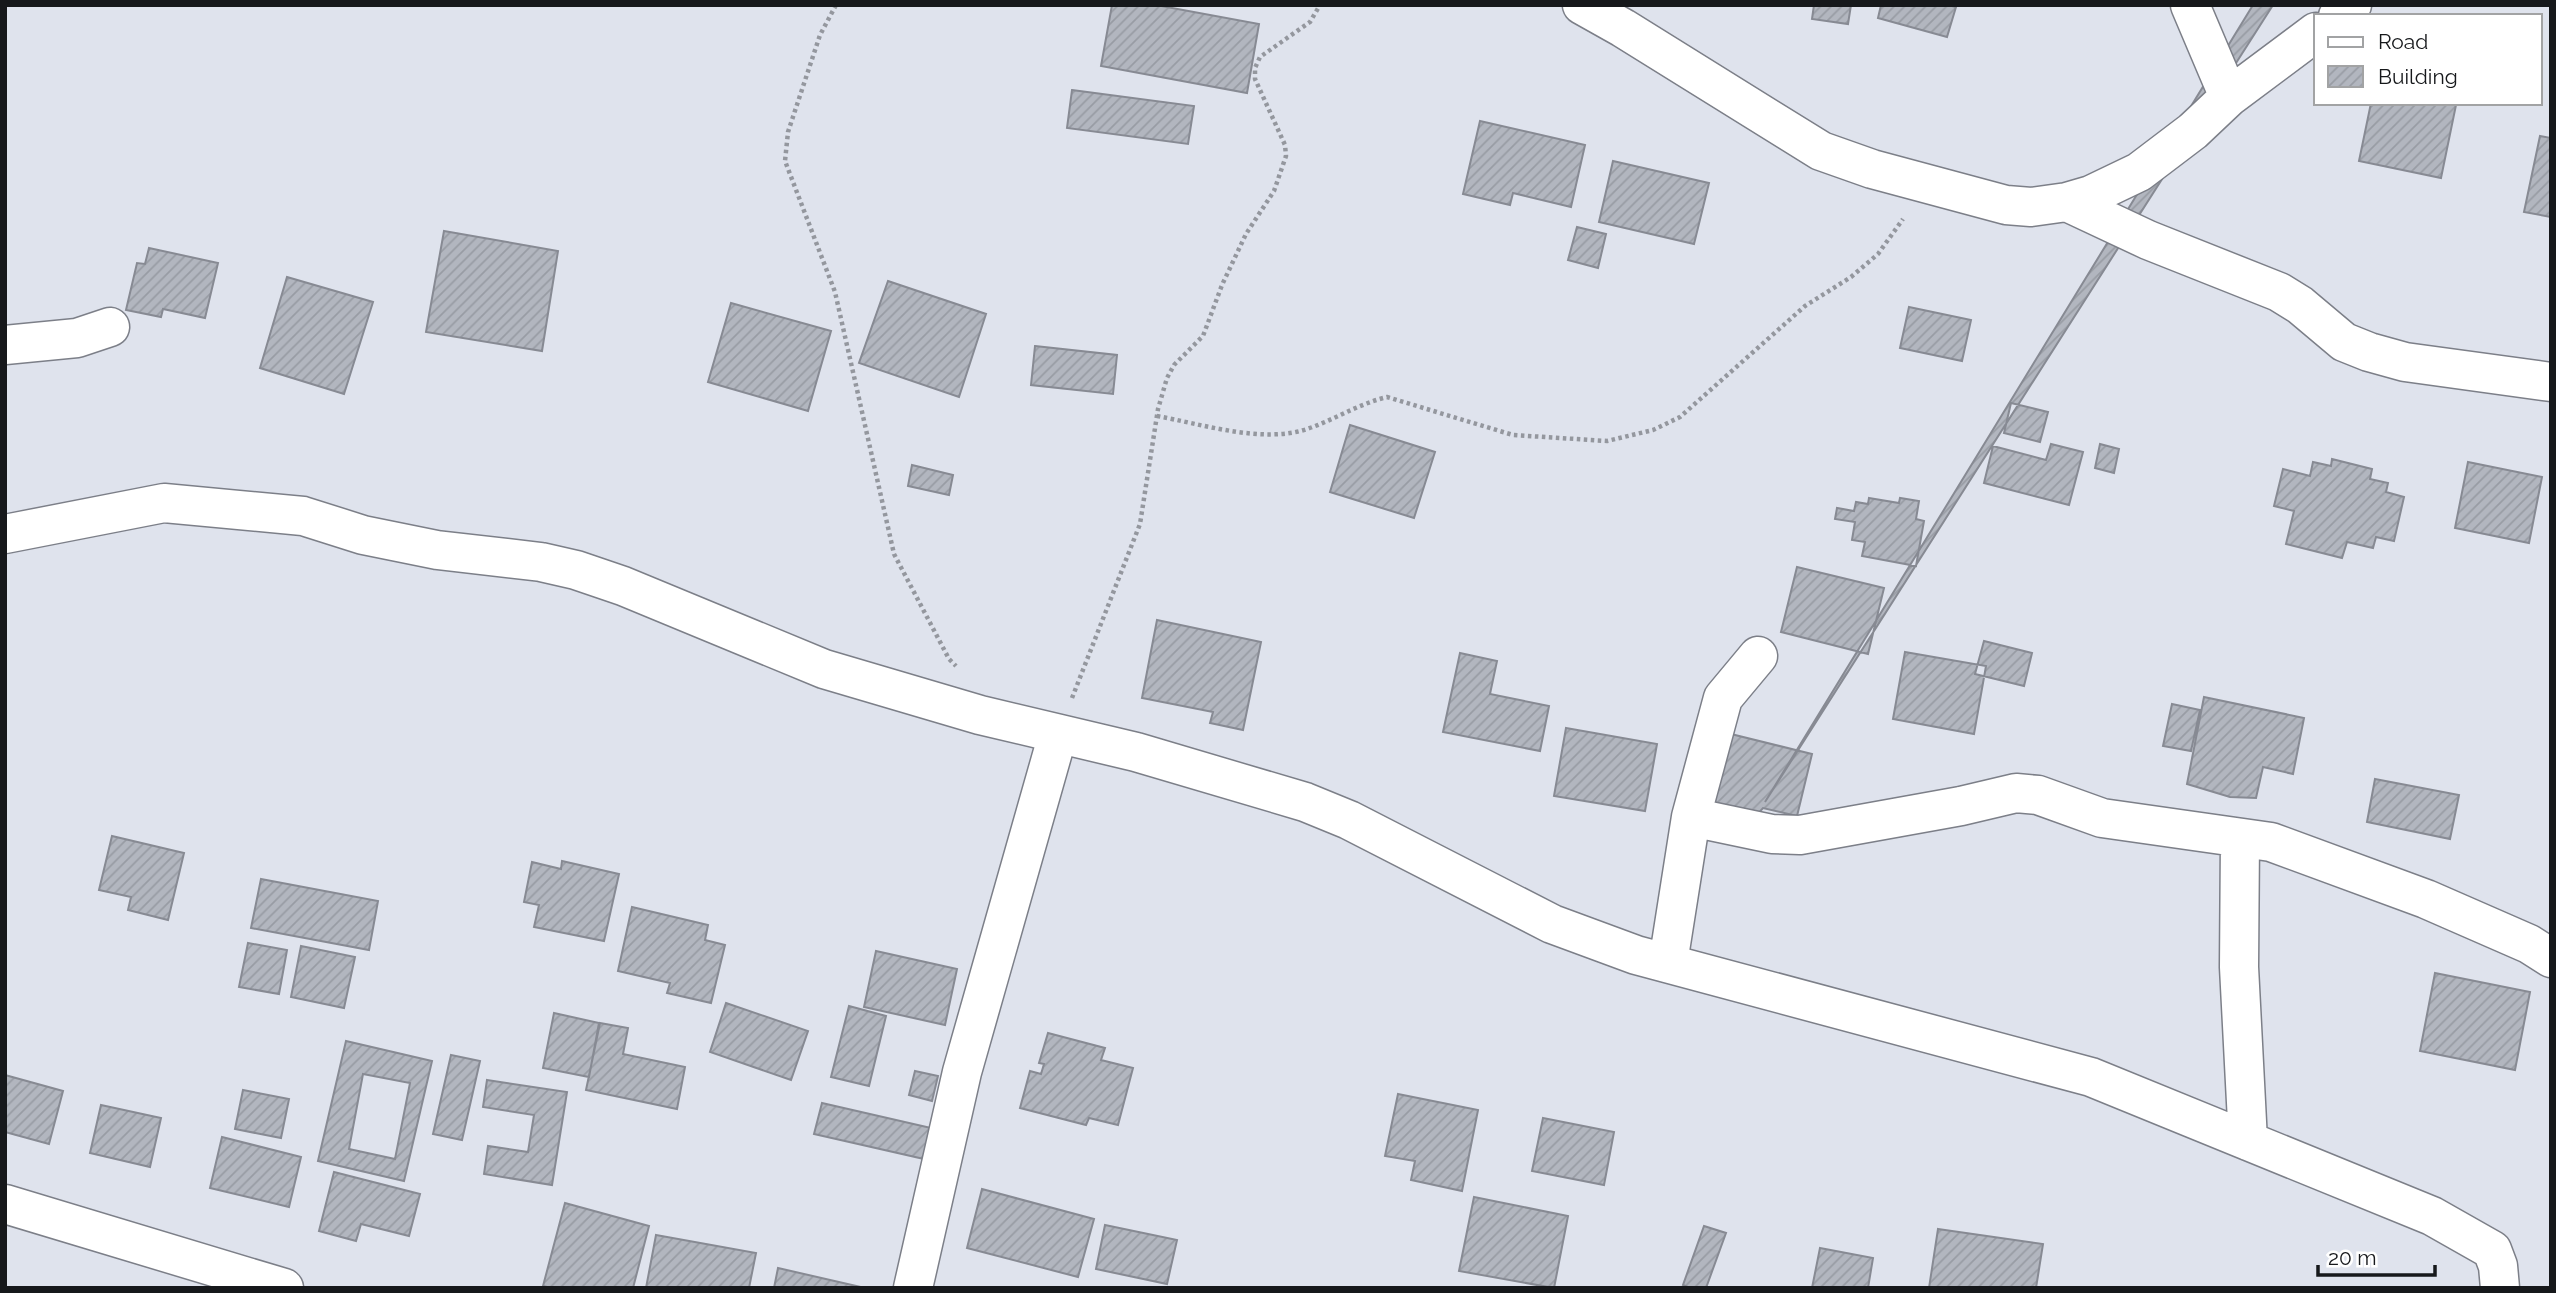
<svg xmlns="http://www.w3.org/2000/svg" width="2556" height="1293" font-family="Raleway,sans-serif">
<style>
.building{fill:url(#building-hatch);stroke:#878a93;stroke-width:2;fill-rule:evenodd}
.lines{fill:none;stroke-linecap:round;stroke-linejoin:round}
.street-casing{stroke:#7c7f88;stroke-width:41}
.path{stroke:#94979e;stroke-width:4.5;stroke-dasharray:3.5 3.5;stroke-linecap:butt}
.street{stroke:#fff;stroke-width:38}
</style>
<defs>
<pattern id="building-hatch" width="6" height="6" patternUnits="userSpaceOnUse" patternTransform="scale(1.75)"><rect width="6" height="6" fill="#b2b6bf"/><path d="M-1 1l2-2M0 6l6-6M5 7l2-2" fill="none" stroke="#989ca4"/></pattern>
</defs>
<rect width="100%" height="100%" fill="#dfe3ed"/>
<path class="building" d="M 1112,5 L 1156,5 L 1259,24 L 1247,93 L 1101,66 Z
M 1814,5 L 1851,5 L 1848,24 L 1812,19 Z
M 1881,5 L 1948,5 L 1956,7 L 1947,37 L 1878,18 Z
M 2253,5 L 2273,5 L 1765,802 Z
M 1072,90 L 1194,106 L 1188,144 L 1067,128 Z
M 2371,103 L 2456,105 L 2441,178 L 2359,161 Z
M 1480,121 L 1585,145 L 1571,207 L 1513,193 L 1510,205 L 1463,194 Z
M 2540,136 L 2551,138 L 2551,217 L 2524,212 Z
M 1613,161 L 1709,183 L 1694,244 L 1599,222 Z
M 1577,227 L 1606,234 L 1598,268 L 1568,260 Z
M 444,231 L 558,251 L 542,351 L 426,332 Z
M 149,248 L 218,263 L 205,318 L 163,309 L 161,317 L 126,310 L 137,263 L 145,264 Z
M 287,277 L 373,302 L 344,394 L 260,368 Z
M 888,281 L 986,314 L 959,397 L 859,363 Z
M 731,303 L 831,331 L 808,411 L 708,382 Z
M 1909,307 L 1971,320 L 1962,361 L 1900,348 Z
M 1035,346 L 1117,355 L 1113,394 L 1031,385 Z
M 2011,403 L 2048,412 L 2040,442 L 2004,433 Z
M 1350,425 L 1435,452 L 1414,518 L 1330,492 Z
M 2051,444 L 2083,452 L 2069,505 L 1984,483 L 1993,446 L 2046,460 Z
M 2100,444 L 2119,449 L 2114,473 L 2095,468 Z
M 2332,459 L 2372,469 L 2370,479 L 2388,483 L 2386,492 L 2404,497 L 2394,541 L 2376,537 L 2373,548 L 2347,542 L 2342,558 L 2286,544 L 2294,511 L 2274,506 L 2283,469 L 2310,476 L 2313,462 L 2331,466 Z
M 2468,462 L 2542,477 L 2529,543 L 2455,528 Z
M 912,465 L 953,475 L 949,495 L 908,486 Z
M 1869,498 L 1899,503 L 1900,498 L 1919,501 L 1916,519 L 1924,521 L 1916,566 L 1862,556 L 1865,542 L 1852,540 L 1855,522 L 1835,519 L 1837,508 L 1854,511 L 1856,502 L 1868,504 Z
M 1797,567 L 1884,588 L 1868,654 L 1781,632 Z
M 1157,620 L 1261,642 L 1243,730 L 1210,723 L 1213,712 L 1142,698 Z
M 1984,641 L 2032,653 L 2024,686 L 1975,674 Z
M 1905,652 L 1986,666 L 1974,734 L 1893,719 Z
M 1460,653 L 1497,661 L 1490,694 L 1549,706 L 1540,751 L 1443,732 Z
M 2204,697 L 2304,718 L 2293,774 L 2263,767 L 2256,798 L 2230,797 L 2187,784 Z
M 2172,704 L 2200,710 L 2191,751 L 2163,746 Z
M 1566,728 L 1657,744 L 1645,811 L 1554,796 Z
M 1731,734 L 1812,754 L 1797,816 L 1763,808 L 1756,816 L 1713,810 L 1718,769 Z
M 2375,779 L 2459,795 L 2450,839 L 2367,822 Z
M 112,836 L 184,853 L 168,920 L 128,910 L 131,897 L 99,890 Z
M 562,861 L 619,874 L 604,941 L 534,927 L 539,905 L 524,902 L 532,862 L 561,869 Z
M 261,879 L 378,901 L 369,950 L 251,928 Z
M 632,907 L 708,925 L 705,940 L 725,945 L 711,1003 L 667,993 L 670,983 L 618,971 Z
M 248,943 L 287,950 L 279,994 L 239,987 Z
M 301,946 L 355,957 L 344,1008 L 291,997 Z
M 876,951 L 957,969 L 945,1025 L 864,1007 Z
M 2435,973 L 2530,992 L 2515,1070 L 2420,1051 Z
M 726,1003 L 808,1031 L 791,1080 L 710,1052 Z
M 849,1006 L 886,1016 L 869,1086 L 831,1077 Z
M 554,1013 L 599,1023 L 589,1077 L 543,1068 Z
M 600,1023 L 628,1028 L 623,1054 L 685,1067 L 677,1109 L 586,1090 Z
M 1048,1033 L 1105,1048 L 1101,1060 L 1133,1068 L 1118,1125 L 1089,1118 L 1086,1125 L 1020,1108 L 1030,1071 L 1041,1074 L 1044,1064 L 1039,1063 Z
M 346,1041 L 432,1061 L 404,1181 L 318,1161 ZM 363,1074 L 410,1083 L 395,1159 L 349,1149 Z
M 451,1055 L 480,1061 L 462,1140 L 433,1134 Z
M 915,1071 L 938,1076 L 932,1101 L 909,1095 Z
M 5,1075 L 63,1091 L 49,1144 L 5,1132 Z
M 487,1080 L 567,1092 L 552,1185 L 484,1174 L 488,1146 L 528,1152 L 534,1115 L 483,1107 Z
M 243,1090 L 289,1099 L 281,1138 L 235,1129 Z
M 1398,1094 L 1478,1110 L 1462,1191 L 1411,1180 L 1415,1161 L 1385,1156 Z
M 822,1103 L 931,1128 L 924,1159 L 814,1134 Z
M 101,1105 L 161,1118 L 150,1167 L 90,1153 Z
M 1543,1118 L 1614,1132 L 1604,1185 L 1532,1171 Z
M 222,1137 L 301,1157 L 289,1207 L 210,1188 Z
M 334,1172 L 420,1194 L 409,1236 L 361,1224 L 356,1241 L 319,1231 Z
M 982,1189 L 1094,1219 L 1078,1277 L 967,1248 Z
M 1474,1197 L 1568,1216 L 1554,1288 L 1459,1271 Z
M 565,1203 L 649,1226 L 633,1288 L 551,1288 L 543,1286 Z
M 1105,1225 L 1177,1240 L 1167,1284 L 1096,1269 Z
M 1704,1226 L 1726,1233 L 1706,1288 L 1690,1288 L 1683,1285 Z
M 1938,1229 L 2043,1244 L 2036,1288 L 1929,1288 Z
M 656,1235 L 756,1253 L 749,1288 L 646,1288 Z
M 1820,1248 L 1873,1258 L 1868,1288 L 1812,1288 Z
M 778,1268 L 865,1288 L 774,1288 Z"/>
<g class="lines">
<g class="street-casing">
<path id="street" d="M 1582,5 L 1623,28 L 1821,151 L 1872,169 L 2006,205 L 2031,207 L 2067,202 L 2091,195 L 2139,172 L 2193,131 L 2229,97 L 2316,32
M 2190,5 L 2229,97
M 2338,16 L 2352,5
M 2067,202 L 2148,240 L 2279,292 L 2300,305 L 2344,342 L 2369,352 L 2405,362 L 2551,382
M 5,345 L 77,338 L 110,327
M 5,534 L 164,503 L 303,516 L 363,535 L 437,550 L 541,562 L 576,570 L 623,586 L 824,669 L 980,715 L 1136,752 L 1305,802 L 1349,820 L 1552,924 L 1636,955 L 2091,1077 L 2432,1216 L 2492,1250 L 2498,1266 L 2500,1288
M 1691,817 L 1772,834 L 1800,835 L 1961,806 L 2016,793 L 2038,795 L 2102,818 L 2271,842 L 2426,899 L 2529,944 L 2551,958
M 2240,838 L 2239,967 L 2248,1141
M 1668,963 L 1691,817 L 1723,698 L 1758,656
M 5,1204 L 284,1288
M 913,1288 L 962,1072 L 1058,734"/>
</g>
<path class="path" d="M 836,5 L 820,35 L 788,132 L 785,161 L 835,292 L 894,554 L 949,659 L 956,666
M 1157,416 C 1201,424 1263,444 1307,429 C 1334,420 1358,404 1387,397 L 1513,435 L 1607,441 L 1653,430 L 1680,417 L 1805,306 L 1851,277 L 1878,254 L 1903,219
M 1072,698 L 1140,524 L 1158,409 L 1167,378 L 1174,365 L 1203,336 L 1222,285 L 1246,234 L 1274,191 L 1286,156 L 1285,145 L 1255,79 L 1255,68 L 1260,57 L 1310,22 L 1320,5"/>
<use href="#street" class="street"/>
</g>
<rect width="2556" height="1293" fill="none" stroke="#16181b" stroke-width="14"/>
<rect x="2314" y="14" width="228" height="91" fill="#ffffff" stroke="#a2a3a4" stroke-width="2"/>
<rect x="2328" y="37" width="35" height="10" fill="#ffffff" stroke="#a2a3a4" stroke-width="2"/>
<text x="2378" y="49" font-size="21" fill="#16181b">Road</text>
<rect x="2328" y="66" width="35" height="21" fill="url(#building-hatch)" stroke="#a2a3a4" stroke-width="2"/>
<text x="2378" y="84" font-size="21" fill="#16181b">Building</text>
<path d="M2318 1265v10h117v-10" fill="none" stroke="#16181b" stroke-width="3.5"/>
<text x="2328" y="1265" font-size="21" fill="#16181b" stroke="#ffffff" stroke-width="5" paint-order="stroke">20 m</text>
</svg>
